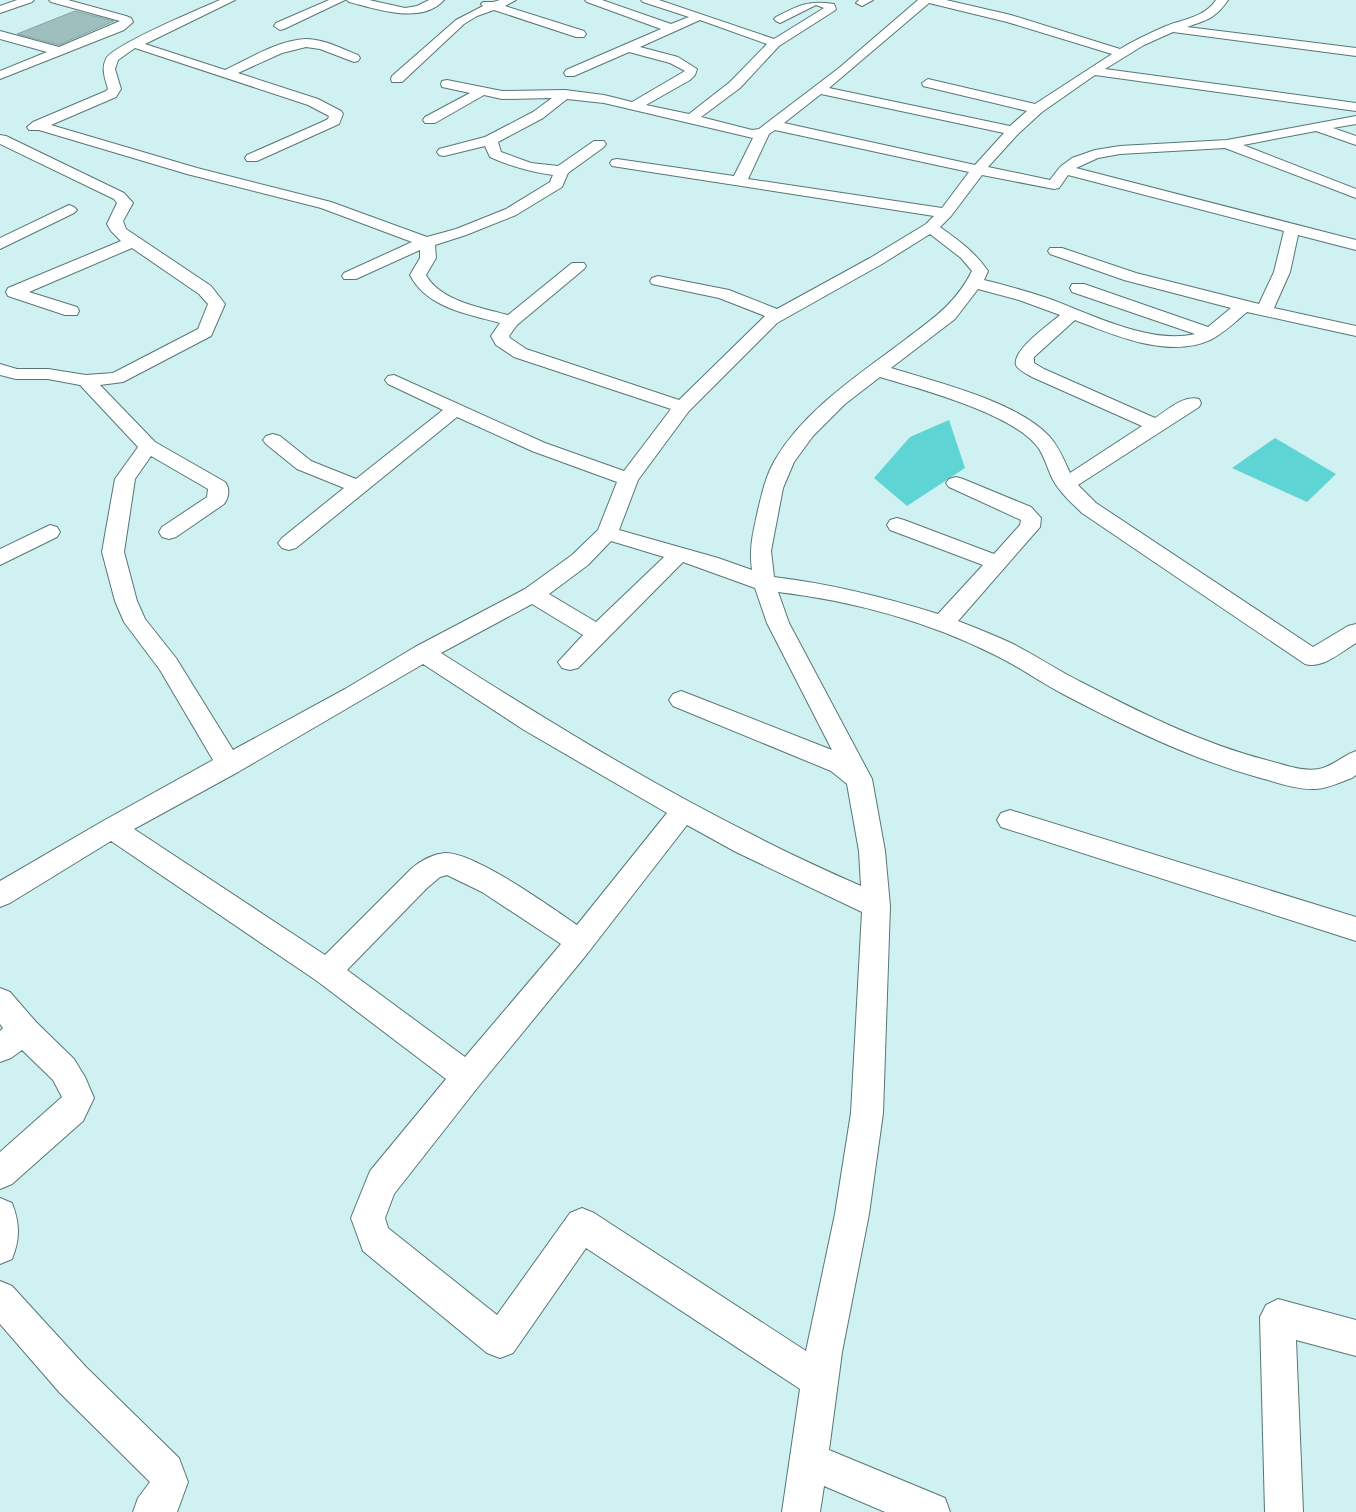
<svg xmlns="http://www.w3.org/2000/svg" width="1356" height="1512" font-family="'Archivo Narrow',sans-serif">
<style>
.water{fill:#5ed4d5}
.building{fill:#9fbfbf;stroke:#85a5a5}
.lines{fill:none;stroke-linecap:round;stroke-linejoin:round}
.street-casing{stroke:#587676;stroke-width:2}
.street{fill:#fff;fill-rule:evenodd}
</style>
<rect width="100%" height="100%" fill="#cff1f1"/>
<path class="water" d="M 949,420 L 965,468 L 907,506 L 874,478 L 910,437 Z
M 1275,438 L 1336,474 L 1307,502 L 1232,468 Z"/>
<path class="building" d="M 75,11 L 114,21 L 59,45 L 17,34 Z"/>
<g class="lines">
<g class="street-casing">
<path id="street" d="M 17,0 L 34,0 L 32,2 L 0,13 L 0,6 Z
M 49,0 L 68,0 L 126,16 L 131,18 L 133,22 L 124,30 L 0,79 L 0,71 L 47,52 L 0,39 L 0,31 L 59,47 L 120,21 L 51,2 Z
M 220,0 L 235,0 L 145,44 L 225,70 C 250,58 279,40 306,39 C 324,39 342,49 358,55 L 360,58 L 358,61 L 354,62 L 320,49 L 306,47 L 282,53 L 238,73 L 318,99 L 341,111 L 343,114 L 339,124 L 257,161 L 247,161 L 245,158 L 247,155 L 322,122 L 328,119 L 329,116 L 308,105 L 135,48 L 118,60 L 115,69 L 121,89 L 116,97 L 51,125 L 197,168 L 331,202 L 427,237 L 456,229 L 506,209 L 550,182 L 553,175 C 531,172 510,166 490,157 L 485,146 L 444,156 L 439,155 L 437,152 L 439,149 L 485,137 L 533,112 L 552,98 L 502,99 L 484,95 L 435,123 L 425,123 L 423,120 L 425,117 L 470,93 L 442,87 L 441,84 L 442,81 L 447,80 L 502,91 L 565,90 L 604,95 L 632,102 L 685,71 L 670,63 L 629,52 L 574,76 L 566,76 L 564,73 L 566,70 L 661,29 L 587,2 L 585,0 L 602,0 L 671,24 L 689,17 L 643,2 L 641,0 L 659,0 L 774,39 L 824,8 L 816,5 L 780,23 L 776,21 L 774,19 L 776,17 C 799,5 808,0 834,4 L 836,9 L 834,11 L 779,46 L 740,88 L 701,117 L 752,130 L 759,129 L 768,122 L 839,68 L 918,0 L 946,0 L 1011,15 L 1120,49 C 1135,40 1150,33 1166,26 C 1184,19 1205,17 1216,0 L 1228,0 C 1216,18 1207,20 1187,27 L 1356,48 L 1356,56 L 1173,32 L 1144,45 L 1105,69 L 1356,103 L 1356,111 L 1095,75 L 1042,112 L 1018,134 L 988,167 L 1050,180 L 1060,167 L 1072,158 L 1095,150 L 1120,146 L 1227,140 L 1356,116 L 1356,124 L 1333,128 L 1356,136 L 1356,145 L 1316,131 L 1243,145 L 1356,189 L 1356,198 L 1225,148 L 1120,154 L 1098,158 L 1076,168 L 1356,240 L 1356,250 L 1298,235 L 1290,272 L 1274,308 L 1356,326 L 1356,336 L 1247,312 C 1235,322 1224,333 1210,340 C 1168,359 1114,335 1075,320 L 1034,357 L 1034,363 L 1044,369 L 1155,418 C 1168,410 1183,395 1199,399 L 1201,403 L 1199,407 L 1078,485 L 1096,503 L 1313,647 L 1348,626 L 1356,624 L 1356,643 C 1341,652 1323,669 1305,664 L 1082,513 C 1071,502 1059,492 1052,478 C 1047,467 1044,455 1037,446 C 1011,413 920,389 880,377 L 845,404 L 813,436 L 794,462 L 783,488 L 771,551 L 774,577 C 831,584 884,597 938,614 L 983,565 L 890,530 L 887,525 L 890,520 L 897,518 L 904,520 L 994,554 L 1020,525 L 1021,520 L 949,487 L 946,483 L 949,479 L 956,477 L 963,479 L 1031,507 L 1041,518 L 1040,527 L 958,621 C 976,628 994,635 1011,643 C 1035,655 1057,670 1081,682 C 1141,713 1201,743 1266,760 C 1283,764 1301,772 1319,769 C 1333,766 1342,756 1356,751 L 1356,775 L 1352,778 C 1341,782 1328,788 1316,789 C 1296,790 1276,782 1257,777 C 1189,758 1126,727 1063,694 C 1040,682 1018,666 995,655 C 927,621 853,601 778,592 L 789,623 L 872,779 L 885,851 L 890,906 L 883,1113 L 869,1214 L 842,1352 L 829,1450 L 945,1498 L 950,1512 L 885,1512 L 824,1486 L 820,1512 L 782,1512 L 800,1389 L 586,1248 L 513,1353 L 500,1358 L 487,1353 L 363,1251 L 351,1218 L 370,1171 L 446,1079 L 317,981 L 111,841 L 10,903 L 0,907 L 0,881 L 103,821 L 213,760 L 160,670 L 124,622 L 115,601 L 102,552 L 115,479 L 138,447 L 80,385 L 48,379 L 16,379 L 0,375 L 0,364 L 17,369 L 48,369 L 86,375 L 113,373 L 198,329 L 208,304 L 199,294 L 132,248 L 29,292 L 77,307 L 79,311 L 77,315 L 65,315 L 8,296 L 6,292 L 8,288 L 121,241 L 111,231 L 107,224 L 117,203 L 114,199 L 0,144 L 0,135 L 6,136 L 124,193 L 133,203 L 123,221 L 126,229 L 211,286 L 225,304 L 211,336 L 123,382 L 100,385 L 155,442 L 225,482 C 230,488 229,498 224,504 L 176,537 L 169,539 L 162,537 L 159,532 L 162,527 L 207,497 L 208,489 L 151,456 L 135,479 L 124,552 L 137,601 L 145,619 L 176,658 L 233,750 L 345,689 L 415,647 L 525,589 L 572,555 L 598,530 L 617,482 L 532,451 L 457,417 L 296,548 L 289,550 L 282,548 L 278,543 L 282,538 L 344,488 L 297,469 L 266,444 L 263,440 L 266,436 L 273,434 L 280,436 L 311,461 L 356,479 L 443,410 L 388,384 L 385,380 L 388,376 L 394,375 L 545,443 L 624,471 L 671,409 L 514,357 L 496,345 L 491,336 L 500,323 C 468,314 427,308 410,275 L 420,258 L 420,250 L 356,279 L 344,279 L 342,276 L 344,273 L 412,242 L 321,208 L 187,174 L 39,130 L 29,130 L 27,127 L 33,122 L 106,91 L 108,89 C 105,78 101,69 106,59 C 112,45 202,8 220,0 ZM 929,3 L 1007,22 L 1112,54 L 1035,104 L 928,79 L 922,83 L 923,86 L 1027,111 L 1010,126 L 829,88 ZM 700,20 L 767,44 L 730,82 L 689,114 L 646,105 L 690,80 L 695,75 L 697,69 L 678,57 L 640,47 ZM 821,94 L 1004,133 L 975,165 L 784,123 ZM 567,99 L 604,103 L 753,138 L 734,176 L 617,159 L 612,160 L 610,163 L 612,166 L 934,216 L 926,224 L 870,258 L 777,309 L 729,290 L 658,276 L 652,278 L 650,281 L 652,284 L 719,298 L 765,316 L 679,400 L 526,349 L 510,338 L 509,336 L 517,325 L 584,269 L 586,266 L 584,263 L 572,263 L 508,315 C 482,308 440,301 426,275 L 436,258 L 435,245 L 466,235 L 516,215 L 562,187 L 568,173 L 604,147 L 606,144 L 604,141 L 594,141 L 558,166 L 531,163 L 501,152 L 498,142 L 543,118 ZM 775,130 L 969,172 L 942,208 L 748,179 L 769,134 ZM 982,175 L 1054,189 L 1059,188 L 1068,175 L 1284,231 L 1274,272 L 1259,304 L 1136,273 L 1062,248 L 1050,248 L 1048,251 L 1050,254 L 1124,280 L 1231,308 L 1208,327 L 1084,284 L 1072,284 L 1070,288 L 1072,292 L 1195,334 C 1149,345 1089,313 1047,298 C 1026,291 1005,285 984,280 L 988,271 C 975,252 958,240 940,227 L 951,216 ZM 930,234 L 961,258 L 972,271 C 956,303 934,318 906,339 C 860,374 805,409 775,460 C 766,475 762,493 758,510 C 753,533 749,547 752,570 L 718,558 L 619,530 L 638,480 L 689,411 L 777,323 L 882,264 ZM 978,289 L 1019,300 L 1060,315 C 1050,324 1012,350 1016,365 C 1018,370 1027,374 1032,377 L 1142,426 L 1070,473 C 1064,460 1059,447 1049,436 C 1016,401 936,382 891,368 L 955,319 ZM 611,541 L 664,557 L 596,622 L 549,594 L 588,565 ZM 683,562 L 755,588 L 767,623 L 832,750 L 689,694 L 681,691 L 673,694 L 669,700 L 673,706 L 831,771 L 847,784 L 859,851 L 861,886 C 825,870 789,854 755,836 C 647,782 543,718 441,653 L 532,604 L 583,635 L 558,662 L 562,668 L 570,670 L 578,668 ZM 423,664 L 524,730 L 667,813 L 577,925 C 551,907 474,852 445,853 C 433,854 420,861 411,869 L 325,955 L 134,829 L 238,772 ZM 687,825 L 736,852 L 862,912 L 851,1113 L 835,1214 L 806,1351 L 594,1213 L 582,1208 L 570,1213 L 497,1315 L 388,1228 L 385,1218 L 394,1194 L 478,1087 L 587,954 ZM 447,875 L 482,892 L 561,944 L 465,1057 L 347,970 L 427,888 L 440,877 Z
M 329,0 L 345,0 L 284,29 L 280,30 L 274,26 L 276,23 Z
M 347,0 L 369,0 L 405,8 L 417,6 L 429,0 L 444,0 C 421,25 377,9 349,2 Z
M 500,0 L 516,0 L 505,6 L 584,31 L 586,34 L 584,37 L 576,37 L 494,10 L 477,16 L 464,24 L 402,82 L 392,82 L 391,79 L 392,76 L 456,20 L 483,6 L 481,4 L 483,2 L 493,2 Z
M 859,0 L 873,0 L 862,6 L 856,3 Z
M 69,205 L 74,207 L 77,210 L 74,213 L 0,249 L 0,238 Z
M 50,525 L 57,527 L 60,532 L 57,537 L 0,565 L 0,549 Z
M 1010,810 L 1356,917 L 1356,941 L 1001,827 L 997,820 L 1001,813 Z
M 0,988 L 10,992 L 36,1022 L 74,1059 L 85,1077 L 94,1098 L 83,1121 L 12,1184 L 0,1189 L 0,1152 L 62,1097 L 53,1080 L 22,1050 L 11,1058 L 0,1062 L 0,1031 L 3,1028 L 0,1024 Z
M 0,1198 L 12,1203 C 20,1224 20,1239 12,1259 L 0,1264 Z
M 0,1281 L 12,1286 L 86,1367 L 179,1458 L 188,1482 L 177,1512 L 133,1512 L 138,1498 L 150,1482 L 60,1393 L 0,1324 Z
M 1278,1299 L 1356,1320 L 1356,1356 L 1296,1340 L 1303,1512 L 1265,1512 L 1260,1317 L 1266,1305 Z"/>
</g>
<use href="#street" class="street"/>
</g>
</svg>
